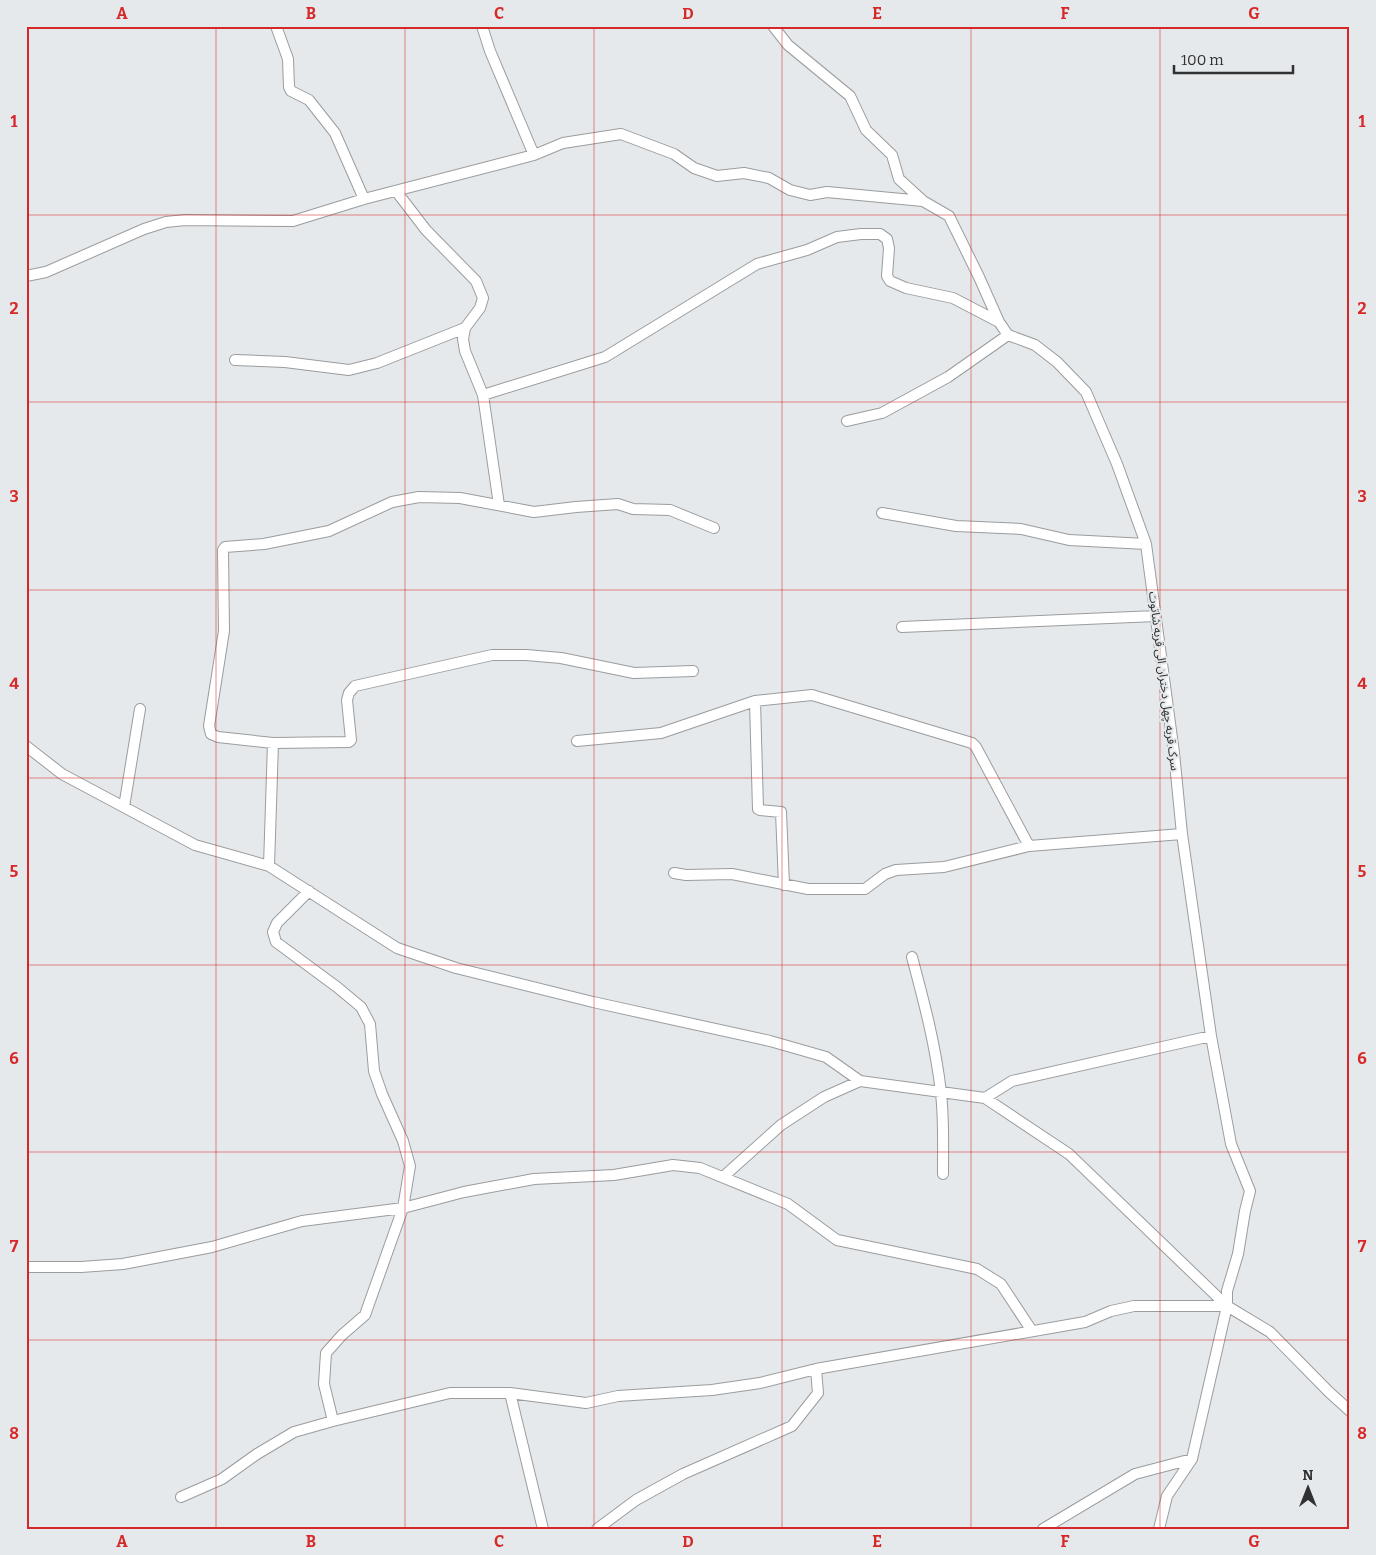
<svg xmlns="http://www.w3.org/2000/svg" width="1376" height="1555" font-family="Bitter,'Noto Sans Arabic',serif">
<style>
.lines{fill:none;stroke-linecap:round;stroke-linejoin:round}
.minor-casing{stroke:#9a9c9e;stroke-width:12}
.minor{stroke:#fff;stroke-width:10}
.grid{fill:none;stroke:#d62828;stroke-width:1;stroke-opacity:0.55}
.labels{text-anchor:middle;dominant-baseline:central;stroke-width:4;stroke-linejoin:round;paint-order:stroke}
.street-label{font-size:12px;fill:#303132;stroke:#e6e9eb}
.neatline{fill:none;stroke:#d62828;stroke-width:2}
.grid-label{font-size:16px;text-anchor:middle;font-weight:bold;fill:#d62828}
</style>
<rect width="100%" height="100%" fill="#e6e9eb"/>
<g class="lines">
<g class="minor-casing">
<path id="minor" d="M 276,26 L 288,59 L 289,87 L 291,91 L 309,100 L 335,133 L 364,199
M 482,26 L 490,51 L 534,155
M 773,26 L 788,45 L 850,96 L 866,130 L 892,155 L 899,179 L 923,201 L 949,216 L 979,277 L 999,322 L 1008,335 L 1035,345 L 1057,362 L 1086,392 L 1117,464 L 1146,544 L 1174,753 L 1182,834 L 1211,1036 L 1231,1144 L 1250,1191 L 1245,1211 L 1238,1254 L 1227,1291 L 1227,1306 L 1270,1332 L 1329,1392 L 1350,1411
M 396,191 L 426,230 L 476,281 L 483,298 L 480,308 L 465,328 L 463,339 L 465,351 L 483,395 L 499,505
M 26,276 L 46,272 L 144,229 L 166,222 L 185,220 L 293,221 L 364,199 L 534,155 L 563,143 L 621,134 L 674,154 L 694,168 L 717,176 L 744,173 L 769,178 L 790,190 L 810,195 L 827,192 L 923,201
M 235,360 L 285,362 L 349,370 L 377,363 L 465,328
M 483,395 L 605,357 L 757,264 L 807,250 L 837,237 L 861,234 L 880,234 L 887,239 L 889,248 L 887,276 L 890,281 L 906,288 L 953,298 L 999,322
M 847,421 L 882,413 L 948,377 L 1008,335
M 882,513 L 956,526 L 1021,529 L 1069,540 L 1146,544
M 902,627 L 1156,616
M 693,671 L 634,673 L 561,658 L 526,655 L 492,655 L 355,686 L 349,693 L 347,700 L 351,740 L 349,742 L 273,743 L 218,737 L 211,734 L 209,726 L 224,631 L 223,550 L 225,547 L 264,544 L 329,531 L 392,502 L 419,497 L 460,498 L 534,512 L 576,507 L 618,504 L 633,509 L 670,510 L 714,528
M 755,701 L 758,809 L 760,810 L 781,812 L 784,885
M 577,741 L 661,733 L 755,701 L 812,695 L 972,743 L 976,747 L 1029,846
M 26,746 L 62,774 L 195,845 L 269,866 L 397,948 L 456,968 L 593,1002 L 770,1041 L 826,1057 L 860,1081 L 985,1098 L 1069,1154 L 1227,1306
M 124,807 L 140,709
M 269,866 L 273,743
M 674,873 L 686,875 L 732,874 L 808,889 L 865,889 L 885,874 L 896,870 L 944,867 L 1029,846 L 1182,834
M 309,891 L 277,923 L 273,932 L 276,942 L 337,987 L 361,1007 L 370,1024 L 374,1071 L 382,1094 L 403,1141 L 410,1166 L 403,1208 L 365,1315 L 342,1335 L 326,1353 L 324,1384 L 333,1421
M 912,957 C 924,1002 936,1047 941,1093 C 944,1120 943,1147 943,1174
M 985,1098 L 1012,1081 L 1211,1036
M 723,1177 L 781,1125 L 824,1097 L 860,1081
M 26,1267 L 81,1267 L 123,1264 L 212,1247 L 302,1221 L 403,1208 L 464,1192 L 534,1179 L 614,1175 L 673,1165 L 700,1168 L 788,1204 L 837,1240 L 977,1269 L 1001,1284 L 1032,1331
M 510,1393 L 543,1529
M 181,1497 L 222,1479 L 257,1454 L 294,1432 L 333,1421 L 450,1393 L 510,1393 L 586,1403 L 618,1396 L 712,1390 L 760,1383 L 816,1369 L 1085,1322 L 1111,1311 L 1134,1306 L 1227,1306
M 597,1529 L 636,1500 L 683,1474 L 792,1426 L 818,1393 L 816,1369
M 1043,1529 L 1135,1474 L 1192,1459
M 1159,1529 L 1167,1496 L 1192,1459 L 1227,1306"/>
</g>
<use href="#minor" class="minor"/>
</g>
<path class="grid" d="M 216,26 L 216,1529M 405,26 L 405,1529M 594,26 L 594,1529M 782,26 L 782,1529M 971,26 L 971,1529M 1160,26 L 1160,1529M 26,215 L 1350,215M 26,402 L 1350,402M 26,590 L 1350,590M 26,778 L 1350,778M 26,965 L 1350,965M 26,1152 L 1350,1152M 26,1340 L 1350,1340"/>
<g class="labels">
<g class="street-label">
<text transform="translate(1164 681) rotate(83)">سرک قریه چهل دختران الی قریه شاتوت</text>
</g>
</g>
<rect width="1376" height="1555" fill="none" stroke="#e6e9eb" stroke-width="55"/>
<g transform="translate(1308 1488)" stroke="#e6e9eb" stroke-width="4" paint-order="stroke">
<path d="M0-4L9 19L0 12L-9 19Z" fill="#303132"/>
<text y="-8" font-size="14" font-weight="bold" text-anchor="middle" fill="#303132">N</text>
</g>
<path d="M1174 65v8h119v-8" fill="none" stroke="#303132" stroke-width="2.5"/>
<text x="1181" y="65" font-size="15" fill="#303132" stroke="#e6e9eb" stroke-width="4" paint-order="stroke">100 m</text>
<rect x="28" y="28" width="1320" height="1500" class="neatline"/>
<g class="grid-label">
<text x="122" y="19">A</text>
<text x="311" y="19">B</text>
<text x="499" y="19">C</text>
<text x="688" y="19">D</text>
<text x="877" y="19">E</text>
<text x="1065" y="19">F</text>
<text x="1254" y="19">G</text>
<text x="14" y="127">1</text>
<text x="1362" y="127">1</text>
<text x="14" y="314">2</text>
<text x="1362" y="314">2</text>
<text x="14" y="502">3</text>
<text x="1362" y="502">3</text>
<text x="14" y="689">4</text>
<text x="1362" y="689">4</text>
<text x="14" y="877">5</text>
<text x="1362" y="877">5</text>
<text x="14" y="1064">6</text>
<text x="1362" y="1064">6</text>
<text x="14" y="1252">7</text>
<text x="1362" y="1252">7</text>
<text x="14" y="1439">8</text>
<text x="1362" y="1439">8</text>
<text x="122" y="1547">A</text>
<text x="311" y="1547">B</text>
<text x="499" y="1547">C</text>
<text x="688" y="1547">D</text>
<text x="877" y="1547">E</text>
<text x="1065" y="1547">F</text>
<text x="1254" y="1547">G</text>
</g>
</svg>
